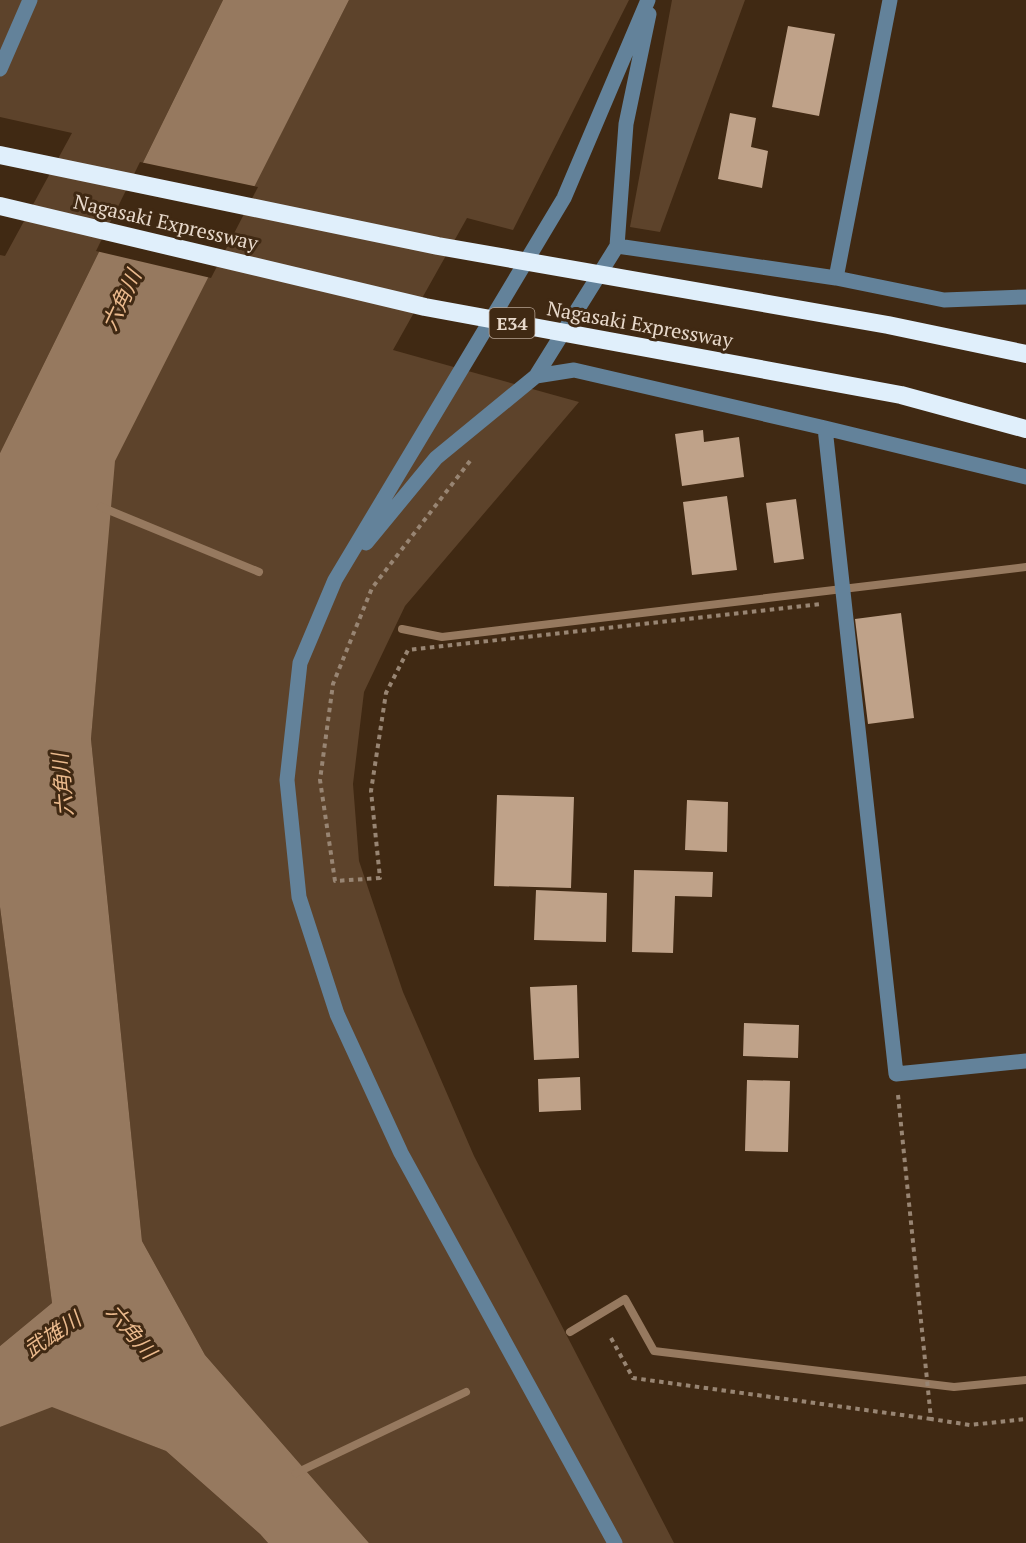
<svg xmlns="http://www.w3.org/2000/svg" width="1026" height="1543" font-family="'PT Serif','Noto Sans JP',serif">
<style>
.green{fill:#5d432b}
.water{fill:#96795f}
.pier{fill:#402913}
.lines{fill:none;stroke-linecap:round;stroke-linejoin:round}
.stream{stroke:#96795f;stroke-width:8}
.building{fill:#bfa289}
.path{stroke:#988573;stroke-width:4;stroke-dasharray:4.5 4.5;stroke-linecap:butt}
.minor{stroke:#63829a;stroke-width:15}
.highway-bridge{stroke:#e0effb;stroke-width:18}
.labels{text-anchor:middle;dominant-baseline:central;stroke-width:6;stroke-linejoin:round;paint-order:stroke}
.shield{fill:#402913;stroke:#b6a494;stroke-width:1.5}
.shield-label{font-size:18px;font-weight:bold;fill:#e8d9cb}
.street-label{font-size:20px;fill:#e8d9cb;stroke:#402913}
.water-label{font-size:21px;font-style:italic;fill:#ebba8d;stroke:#402913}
</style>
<rect width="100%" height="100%" fill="#402913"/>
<path class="green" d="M 0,0 L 223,0 L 0,453 L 0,255 L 5,256 L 72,133 L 0,117 Z
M 349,0 L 629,0 L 513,230 L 467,218 L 393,350 L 579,402 L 405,606 L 364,692 L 353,784 L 359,861 L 403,992 L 474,1156 L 674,1543 L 369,1543 L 205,1355 L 142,1241 L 91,739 L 114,461 Z
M 672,0 L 745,0 L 660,232 L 630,227 Z
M 0,907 L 52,1303 L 0,1346 Z
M 52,1406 L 166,1451 L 260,1534 L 268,1543 L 0,1543 L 0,1427 Z"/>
<path class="water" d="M 223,0 L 349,0 L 115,461 L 91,739 L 142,1241 L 205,1355 L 369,1543 L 268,1543 L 260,1534 L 166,1451 L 52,1407 L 0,1427 L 0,1346 L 52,1303 L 0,907 L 0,453 Z"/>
<path class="pier" d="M 140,162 L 258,187 L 211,278 L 96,251 Z"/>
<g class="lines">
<path class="stream" d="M 101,507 L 259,572
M 402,629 L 442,637 L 1026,567
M 570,1332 L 625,1299 L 654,1351 L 954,1387 L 1026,1380
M 296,1473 L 466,1392"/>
</g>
<path class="building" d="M 788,26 L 835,34 L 819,116 L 772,107 Z
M 730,113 L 756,118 L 751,147 L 768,151 L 762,188 L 718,179 Z
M 703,430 L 704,442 L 739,437 L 744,477 L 682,486 L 675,434 Z
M 727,496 L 737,570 L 692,575 L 683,502 Z
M 796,499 L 804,559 L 774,563 L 766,503 Z
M 901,613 L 914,718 L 868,724 L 855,619 Z
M 497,795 L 574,797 L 571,888 L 494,886 Z
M 687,800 L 728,802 L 727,852 L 685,850 Z
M 634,870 L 713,872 L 712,897 L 675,896 L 673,953 L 632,952 Z
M 536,890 L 607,893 L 606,942 L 534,940 Z
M 577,985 L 579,1058 L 534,1060 L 530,987 Z
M 744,1023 L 799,1025 L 798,1058 L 743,1056 Z
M 580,1077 L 581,1110 L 539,1112 L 538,1079 Z
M 747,1080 L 790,1081 L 788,1152 L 745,1151 Z"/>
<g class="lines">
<path class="path" d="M 470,461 L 372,588 L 333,684 L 320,780 L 335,881 L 380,878 L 371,791 L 386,693 L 408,650 L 822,604
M 898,1095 L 931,1419 L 970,1425 L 1026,1419
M 611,1338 L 633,1378 L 931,1419"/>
<path class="minor" d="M 890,0 L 836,278 L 944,300 L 1026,297
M 0,69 L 30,0
M 617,246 L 836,278
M 536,376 L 574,370 L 825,428 L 1026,477
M 825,428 L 896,1074 L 1026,1061
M 366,543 L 436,458 L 536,376 L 617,246 L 626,124 L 649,14
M 615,1543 L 401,1153 L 337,1014 L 299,897 L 287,780 L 300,663 L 335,580 L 564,198 L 648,0"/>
<path class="highway-bridge" d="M 0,155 L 438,246 L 888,325 L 1026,354
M 0,206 L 425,307 L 901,395 L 1026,429"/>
</g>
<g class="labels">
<rect class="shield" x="489.5" y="308" width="45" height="30" rx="4.5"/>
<g class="shield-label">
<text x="512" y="323">E34</text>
</g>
<g class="street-label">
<text transform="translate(166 222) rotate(13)">Nagasaki Expressway</text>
<text transform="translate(640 324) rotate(10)">Nagasaki Expressway</text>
</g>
<g class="water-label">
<text transform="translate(121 300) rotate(-65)">六角川</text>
<text transform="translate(62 785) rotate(-95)">六角川</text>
<text transform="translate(132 1331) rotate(50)">六角川</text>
<text transform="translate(52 1334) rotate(-34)">武雄川</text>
</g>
</g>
</svg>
